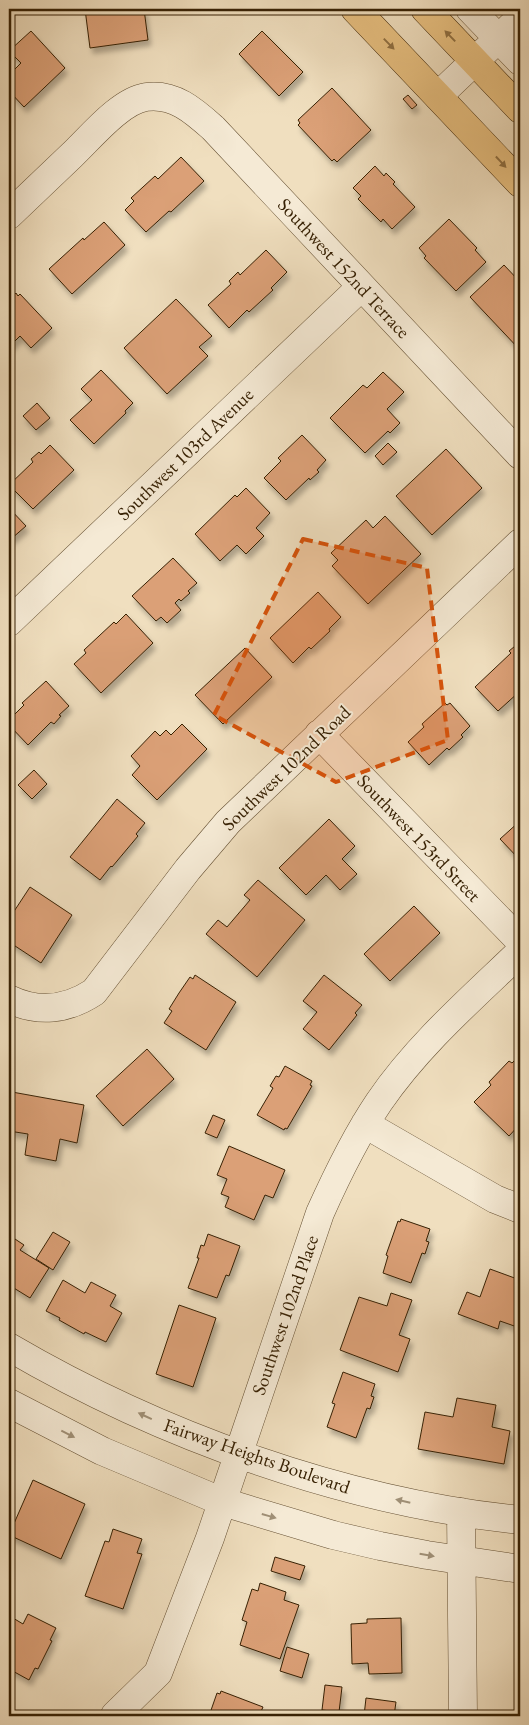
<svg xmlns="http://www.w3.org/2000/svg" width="529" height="1725" font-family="'EB Garamond',serif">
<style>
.building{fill:#dba077;stroke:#372104;filter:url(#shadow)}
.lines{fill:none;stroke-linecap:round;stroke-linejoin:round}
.minor-casing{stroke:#655033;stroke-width:29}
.major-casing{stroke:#372104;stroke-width:29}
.minor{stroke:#f5ead5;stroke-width:28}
.major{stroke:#e8c080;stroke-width:28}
.oneway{fill:#907042}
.oneway2{fill:#a09077}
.marked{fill:#d6530b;fill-opacity:0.2;stroke:#d6530b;stroke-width:4;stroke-dasharray:10 6;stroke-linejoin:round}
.labels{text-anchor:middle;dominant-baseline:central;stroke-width:4;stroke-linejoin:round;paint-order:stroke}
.street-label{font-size:19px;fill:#372104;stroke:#f5ead5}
</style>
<defs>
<filter id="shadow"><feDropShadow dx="3" dy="5.5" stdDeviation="2.5" flood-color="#0004"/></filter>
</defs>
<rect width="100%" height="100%" fill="#f0dfbf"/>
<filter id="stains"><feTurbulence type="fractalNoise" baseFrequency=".004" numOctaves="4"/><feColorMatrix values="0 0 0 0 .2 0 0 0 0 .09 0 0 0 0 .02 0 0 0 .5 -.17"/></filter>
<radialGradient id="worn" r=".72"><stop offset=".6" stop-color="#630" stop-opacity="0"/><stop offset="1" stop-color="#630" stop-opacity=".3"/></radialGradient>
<path class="building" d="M 85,9 L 144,9 L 148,40 L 90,48 Z
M 31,31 L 65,68 L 24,107 L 9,91 L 9,75 L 21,63 L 9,51 Z
M 262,31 L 303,72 L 279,96 L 239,54 Z
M 332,88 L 371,130 L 337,162 L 334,159 L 332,161 L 298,125 L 300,123 L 298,120 Z
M 408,95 L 417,105 L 412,109 L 403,99 Z
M 181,157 L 204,181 L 171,212 L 169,211 L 146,232 L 125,210 L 134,201 L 131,198 L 155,176 L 158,179 Z
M 375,166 L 384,176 L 386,173 L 395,182 L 393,184 L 415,207 L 392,229 L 383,219 L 381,222 L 358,199 L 361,196 L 353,188 Z
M 449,219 L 477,248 L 475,250 L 486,262 L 456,291 L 424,258 L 426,256 L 419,248 Z
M 104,222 L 125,245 L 72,294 L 49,269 L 83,238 L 84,240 Z
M 266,250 L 287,272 L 271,288 L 273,290 L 249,312 L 247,310 L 229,328 L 208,305 L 231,284 L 229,281 L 238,272 L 240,275 Z
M 504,265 L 520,282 L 520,293 L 518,295 L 520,297 L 520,350 L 470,297 Z
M 16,293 L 18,296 L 20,294 L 52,328 L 31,348 L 20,336 L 9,347 L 9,300 Z
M 176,299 L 212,336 L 199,347 L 208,356 L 167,394 L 124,348 Z
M 101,370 L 133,403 L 125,411 L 126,413 L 94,444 L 70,420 L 92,400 L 81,389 Z
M 383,372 L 404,392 L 387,409 L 400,423 L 390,433 L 388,431 L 365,453 L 330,418 L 363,385 L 367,388 Z
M 37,403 L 50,418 L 36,430 L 23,416 Z
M 302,435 L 326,460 L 317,470 L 319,472 L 310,480 L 309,478 L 286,500 L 264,478 L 281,461 L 278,458 Z
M 388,443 L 397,452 L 383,465 L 375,456 Z
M 50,445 L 74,470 L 33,509 L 9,485 L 33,462 L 31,459 L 39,452 L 41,454 Z
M 446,449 L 482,488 L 432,535 L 396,496 Z
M 246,488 L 270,513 L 256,528 L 264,536 L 246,554 L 237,545 L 220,561 L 195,534 L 235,495 L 237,497 Z
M 9,508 L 26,526 L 11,539 L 9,538 Z
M 385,516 L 421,554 L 368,604 L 332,566 L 338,560 L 331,553 L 366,520 L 373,528 Z
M 173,558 L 197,583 L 188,591 L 190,593 L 181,601 L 179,599 L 175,603 L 181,610 L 167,623 L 161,617 L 156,621 L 132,596 Z
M 318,592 L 341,617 L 329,629 L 330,631 L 311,649 L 309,647 L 293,663 L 270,638 Z
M 126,614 L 153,643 L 101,693 L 74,664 L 86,653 L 84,650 L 114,622 L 116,624 Z
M 520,642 L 520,694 L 519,692 L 498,711 L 475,687 L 511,653 L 509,651 Z
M 245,648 L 272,677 L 223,724 L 195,695 Z
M 46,681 L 69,706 L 59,715 L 61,716 L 54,724 L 51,722 L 28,745 L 9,725 L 9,720 L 24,705 L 22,703 Z
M 445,703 L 447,705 L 450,703 L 470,726 L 461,735 L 463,737 L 449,750 L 447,748 L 429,765 L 408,742 L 424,727 L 422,724 Z
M 182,724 L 207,749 L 157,800 L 132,775 L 140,766 L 131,756 L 155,731 L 160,736 L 166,730 L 171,735 Z
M 34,770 L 47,784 L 32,799 L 18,785 Z
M 117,799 L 145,823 L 136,834 L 138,836 L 112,867 L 111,866 L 100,880 L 70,857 Z
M 329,819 L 355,846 L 342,859 L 357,874 L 340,890 L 326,875 L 306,895 L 279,868 Z
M 520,821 L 520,860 L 500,839 Z
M 258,880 L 305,920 L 257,977 L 206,934 L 218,920 L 227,927 L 250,900 L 244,895 Z
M 30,887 L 72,915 L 41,963 L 9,942 L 9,919 Z
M 414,906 L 440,933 L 390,981 L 364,954 Z
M 195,975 L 236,1002 L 206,1050 L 164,1023 L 172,1011 L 169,1009 L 179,993 L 190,977 L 193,979 Z
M 324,975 L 362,1005 L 355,1013 L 357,1015 L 329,1050 L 303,1029 L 317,1012 L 303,1001 Z
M 147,1049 L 174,1079 L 123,1126 L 96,1096 Z
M 509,1061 L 512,1063 L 514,1061 L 520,1067 L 520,1124 L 509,1136 L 474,1102 L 491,1085 L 489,1082 Z
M 285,1066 L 312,1081 L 310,1085 L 312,1086 L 287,1129 L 285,1128 L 284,1130 L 257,1115 L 273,1088 L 270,1086 L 276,1076 L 279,1077 Z
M 12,1092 L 84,1105 L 77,1143 L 60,1139 L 56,1161 L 25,1155 L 28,1134 L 9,1131 L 9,1110 Z
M 213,1115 L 225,1120 L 217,1138 L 205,1133 Z
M 229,1146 L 285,1170 L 273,1198 L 265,1195 L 254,1220 L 225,1207 L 229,1197 L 221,1194 L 227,1179 L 217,1175 Z
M 401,1219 L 430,1229 L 426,1241 L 429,1242 L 425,1254 L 422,1253 L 411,1283 L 383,1273 L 388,1256 L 386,1255 L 398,1221 L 400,1222 Z
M 53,1232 L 70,1242 L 53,1270 L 36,1259 Z
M 208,1234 L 240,1246 L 229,1276 L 226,1275 L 217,1298 L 188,1288 L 199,1258 L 197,1258 L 201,1245 L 204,1246 Z
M 9,1235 L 24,1245 L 20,1250 L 49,1268 L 30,1298 L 9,1285 Z
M 490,1269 L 520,1280 L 520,1328 L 500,1321 L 498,1329 L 458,1314 L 467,1292 L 480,1297 Z
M 63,1280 L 85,1293 L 91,1282 L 116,1295 L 110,1306 L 122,1313 L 106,1342 L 85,1332 L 84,1334 L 59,1320 L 60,1318 L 46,1311 Z
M 391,1293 L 412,1300 L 399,1335 L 410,1339 L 398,1372 L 340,1350 L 359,1297 L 387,1306 Z
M 179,1305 L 216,1318 L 193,1387 L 156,1374 Z
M 343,1372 L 375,1384 L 371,1396 L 374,1397 L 370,1409 L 367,1408 L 356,1438 L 327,1427 L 335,1404 L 332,1403 Z
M 457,1398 L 496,1405 L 492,1427 L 510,1431 L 504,1464 L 418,1449 L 425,1412 L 453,1417 Z
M 33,1480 L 85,1504 L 61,1559 L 9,1535 Z
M 113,1529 L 142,1539 L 137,1553 L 142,1554 L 123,1609 L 85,1596 L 105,1541 L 109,1542 Z
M 275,1557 L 305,1566 L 300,1580 L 271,1571 Z
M 260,1583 L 286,1592 L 284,1600 L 299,1605 L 280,1659 L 240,1645 L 247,1622 L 242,1620 L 252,1589 L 258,1591 Z
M 28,1614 L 56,1628 L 50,1640 L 52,1641 L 38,1669 L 35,1668 L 29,1680 L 9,1669 L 9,1626 L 13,1618 L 23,1624 Z
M 401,1618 L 402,1673 L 369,1674 L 368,1663 L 352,1664 L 351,1624 L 367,1623 L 367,1619 Z
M 287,1647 L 309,1654 L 302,1678 L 280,1671 Z
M 325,1685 L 342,1687 L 339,1712 L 322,1710 Z
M 221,1691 L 263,1707 L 259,1716 L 209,1716 L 217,1693 L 220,1694 Z
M 366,1698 L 396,1702 L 394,1716 L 364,1716 Z"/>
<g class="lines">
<g class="minor-casing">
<path id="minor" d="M 470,9 L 520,61
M 438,96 L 520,18
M 9,215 C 30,195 51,175 72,155 C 91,137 120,101 146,97 C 174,93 194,111 213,128 L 520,455
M 9,622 L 361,287
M 319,734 L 520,941
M 9,999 C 38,1013 67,1010 94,992 L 188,869 L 228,822 L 520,543
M 365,1124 L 495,1199 L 520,1209
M 9,1347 C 161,1436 345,1502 520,1520
M 9,1403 L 102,1451 L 223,1502 L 333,1535 L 380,1546 L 427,1555 L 520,1569
M 461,1512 L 463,1716
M 115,1715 L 158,1673 L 210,1538 L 320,1213 C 337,1175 356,1136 379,1102 C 418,1045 471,999 520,952"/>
</g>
<g class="major-casing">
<path id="major" d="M 355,9 L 520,183
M 425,9 L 520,109"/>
</g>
<use href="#minor" class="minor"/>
<use href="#major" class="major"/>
</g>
<defs><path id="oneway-solid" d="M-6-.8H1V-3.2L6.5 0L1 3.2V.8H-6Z" transform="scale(1.25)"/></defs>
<g class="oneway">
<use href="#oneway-solid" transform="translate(450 36) rotate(-134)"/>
<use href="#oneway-solid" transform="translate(389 44) rotate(46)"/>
<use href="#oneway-solid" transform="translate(501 162) rotate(47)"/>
</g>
<g class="oneway2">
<use href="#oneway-solid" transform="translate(145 1416) rotate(-155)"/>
<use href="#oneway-solid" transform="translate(68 1434) rotate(27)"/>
<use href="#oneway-solid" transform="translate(403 1501) rotate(-167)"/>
<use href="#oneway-solid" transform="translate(269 1516) rotate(16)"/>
<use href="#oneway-solid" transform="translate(427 1555) rotate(10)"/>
</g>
<path class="marked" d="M 303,539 L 427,568 L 448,740 L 336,782 L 214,715 Z"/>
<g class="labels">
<g class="street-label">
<text transform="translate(344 268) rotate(47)">Southwest 152nd Terrace</text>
<text transform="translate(185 454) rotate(-44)">Southwest 103rd Avenue</text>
<text transform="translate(286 768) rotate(-44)">Southwest 102nd Road</text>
<text transform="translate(419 838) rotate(46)">Southwest 153rd Street</text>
<text transform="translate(285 1315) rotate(-71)">Southwest 102nd Place</text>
<text transform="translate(257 1456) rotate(19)">Fairway Heights Boulevard</text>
</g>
</g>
<rect width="529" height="1725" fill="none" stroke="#f0dfbf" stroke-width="30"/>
<rect x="10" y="10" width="509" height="1705" fill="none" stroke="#372104" stroke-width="2.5"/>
<rect x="15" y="15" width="499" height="1695" fill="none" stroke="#372104"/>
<rect width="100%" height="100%" filter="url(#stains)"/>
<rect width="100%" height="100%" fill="url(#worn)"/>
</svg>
